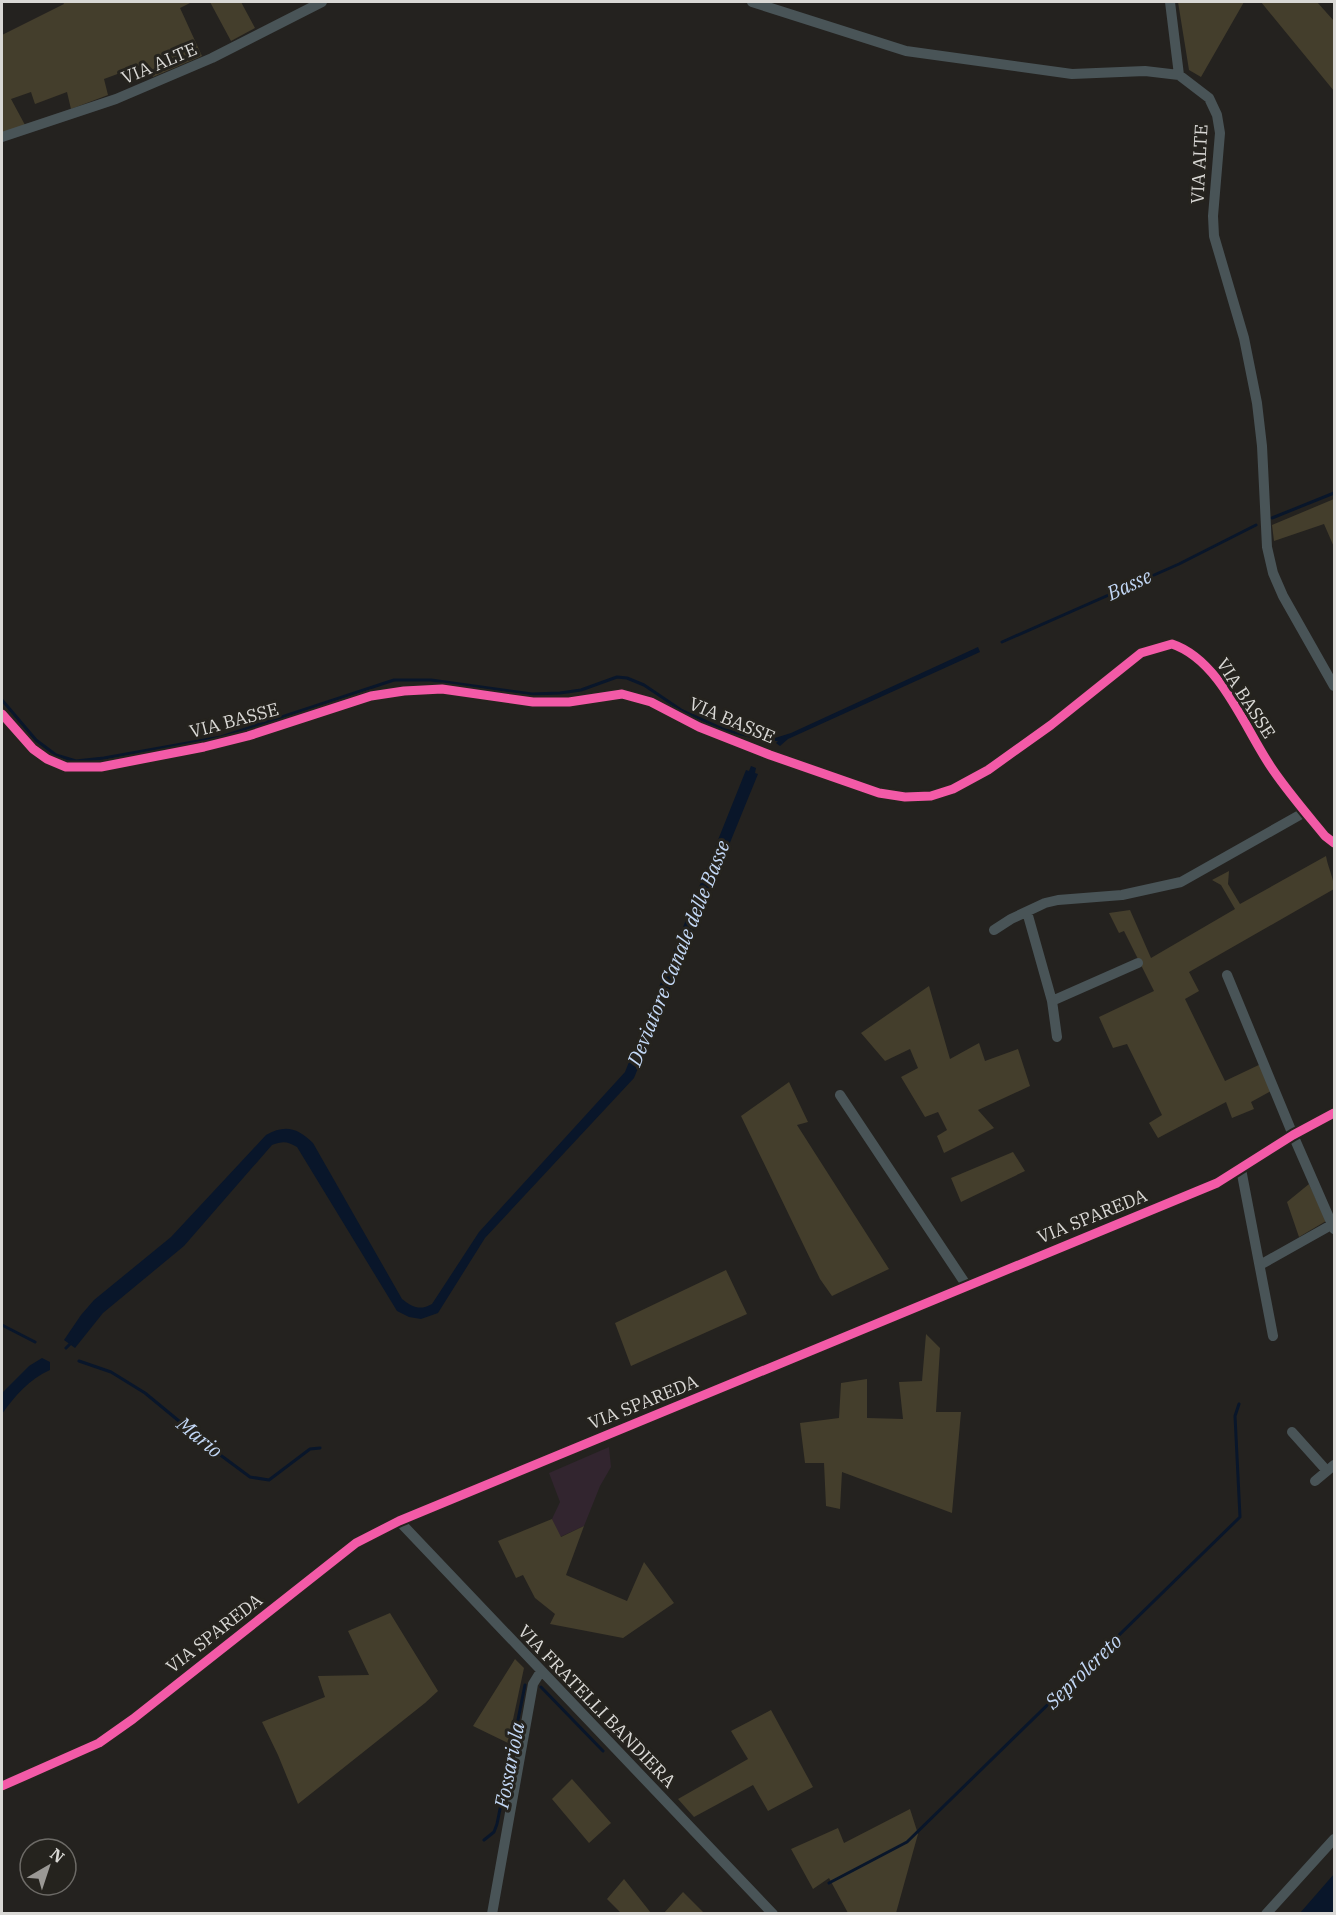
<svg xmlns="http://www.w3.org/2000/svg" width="1336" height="1915" font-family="'IBM Plex Serif',serif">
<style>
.industrial{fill:#32252f}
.green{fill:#443e2c}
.water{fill:#09162a}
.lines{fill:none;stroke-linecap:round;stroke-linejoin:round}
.stream{stroke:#09162a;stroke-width:3}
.minor{stroke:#495457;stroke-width:10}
.cycleway-casing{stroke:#25231e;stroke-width:13}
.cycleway{stroke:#f35aa7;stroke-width:9}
.labels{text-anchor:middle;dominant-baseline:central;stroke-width:6;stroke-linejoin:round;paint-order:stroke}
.street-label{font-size:18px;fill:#d9d8d5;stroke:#25231e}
.water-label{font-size:20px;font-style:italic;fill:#c3d8f6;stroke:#25231e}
</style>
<rect width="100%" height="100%" fill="#24221f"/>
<path class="industrial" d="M 609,1447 L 611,1467 L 600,1486 L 584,1526 L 560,1537 L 552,1519 L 560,1502 L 549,1473 Z"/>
<path class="green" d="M 63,2 L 192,2 L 180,8 L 202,56 L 153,77 L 147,63 L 104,79 L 108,95 L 71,109 L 67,92 L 35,104 L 31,92 L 11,99 L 25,125 L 2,133 L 2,35 L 64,4 Z
M 210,2 L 241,2 L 255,28 L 231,41 Z
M 1178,2 L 1244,2 L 1201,77 L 1189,70 Z
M 1261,2 L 1317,2 L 1334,21 L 1334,91 Z
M 1334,499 L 1334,547 L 1324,524 L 1274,541 L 1272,525 Z
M 1326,856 C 1328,868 1334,878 1334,889 L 1189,972 L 1199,991 L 1185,999 L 1225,1081 L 1263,1063 L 1271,1091 L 1251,1102 L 1254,1109 L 1232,1118 L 1226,1102 L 1158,1138 L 1149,1123 L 1162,1115 L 1127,1044 L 1113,1048 L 1099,1017 L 1154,991 L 1124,931 L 1119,933 L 1109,913 L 1130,910 L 1151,958 L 1235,909 L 1221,885 L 1212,880 L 1229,871 L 1228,884 L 1240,904 Z
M 929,986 L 950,1059 L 979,1043 L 985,1061 L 1018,1049 L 1030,1086 L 978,1110 L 994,1128 L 944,1153 L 937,1136 L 947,1130 L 938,1112 L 925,1117 L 901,1077 L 918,1068 L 910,1049 L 885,1061 L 861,1033 Z
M 789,1082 L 808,1122 L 797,1125 L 889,1269 L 832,1296 L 820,1279 L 741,1116 Z
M 1013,1152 L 1025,1171 L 961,1202 L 951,1178 Z
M 1309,1184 L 1326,1221 L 1299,1237 L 1287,1202 Z
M 726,1270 L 747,1314 L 631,1366 L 615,1323 Z
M 926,1334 L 940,1348 L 936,1412 L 961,1412 L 952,1513 L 842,1472 L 840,1509 L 826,1506 L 824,1463 L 805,1463 L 800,1423 L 839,1418 L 841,1383 L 867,1379 L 867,1418 L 903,1419 L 899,1382 L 922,1381 Z
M 552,1519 L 561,1537 L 584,1526 L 566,1575 L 627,1601 L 644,1562 L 674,1603 L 623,1638 L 550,1624 L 555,1614 L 535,1598 L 523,1575 L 516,1578 L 498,1541 Z
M 390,1613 L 438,1691 L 425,1703 L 298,1804 L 278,1755 L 262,1722 L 325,1697 L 318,1676 L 369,1675 L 348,1631 Z
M 515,1659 L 524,1668 L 508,1743 L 473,1726 Z
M 771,1710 L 813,1787 L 768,1811 L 753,1785 L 694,1817 L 678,1799 L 748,1759 L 731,1731 Z
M 572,1779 L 611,1823 L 589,1843 L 552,1799 Z
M 910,1809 L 918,1834 L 896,1913 L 848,1913 L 829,1878 L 813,1889 L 791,1849 L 838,1828 L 844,1843 Z
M 624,1879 L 651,1913 L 621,1913 L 607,1899 Z
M 683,1892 L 704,1913 L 664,1913 Z"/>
<path class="water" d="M 978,647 L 980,652 L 788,739 L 780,746 L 776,743 L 778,741 L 775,741 L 775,738 L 791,733 Z
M 751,766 L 756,768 L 755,773 L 758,774 L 634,1078 L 485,1238 L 438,1313 L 421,1319 L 409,1317 L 397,1311 L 297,1147 C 287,1141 283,1141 272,1145 L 184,1246 L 103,1313 L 75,1348 L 64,1340 L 81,1315 L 94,1300 L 171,1237 L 266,1135 C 285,1124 298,1128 313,1143 L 402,1299 C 412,1307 420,1311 432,1304 L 479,1232 L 625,1072 L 746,770 L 749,771 Z
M 42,1358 L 50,1362 L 50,1370 C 29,1379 15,1396 2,1414 L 2,1393 L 29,1366 Z
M 1334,1874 L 1334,1913 L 1300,1913 Z"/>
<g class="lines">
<path class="stream" d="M 1272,518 L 1334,493
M 1002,642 L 1179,564 L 1256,525
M 2,700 L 36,740 L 56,755 L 76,761 L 104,758 L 221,737 L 394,680 L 431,680 L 532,694 L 560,693 L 581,690 L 617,677 L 627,678 L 644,685 L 681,710 L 725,730 L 766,740
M 2,1325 L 35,1342
M 66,1348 L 72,1342
M 79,1361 L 111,1372 L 145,1393 L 219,1454 L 250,1477 L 269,1480 L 310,1449 L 320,1448
M 541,1687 L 603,1751
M 484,1840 L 494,1832 L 497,1824 L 525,1685
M 829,1883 L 907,1842 L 1240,1517 L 1235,1416 L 1239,1404"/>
<path class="minor" d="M 752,2 L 906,51 L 1072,74 L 1145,71 L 1179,75 L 1209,98 L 1217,115 L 1220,133 L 1213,216 L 1214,236 L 1244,338 L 1257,403 L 1262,446 L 1267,547 L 1273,573 L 1283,596 L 1334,686
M 1170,2 L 1179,75
M 2,137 L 116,99 L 212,58 L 322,2
M 2,714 L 33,749 L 47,759 L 66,767 L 101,767 L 204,747 L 248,736 L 371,696 L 404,691 L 442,689 L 533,702 L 569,702 L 622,694 L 651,702 L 699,727 L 770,755 L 879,793 L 905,797 L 931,796 L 953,789 L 988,770 L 1051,725 L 1141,653 L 1172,644 C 1220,660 1244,727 1271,767 C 1287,791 1307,814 1325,836 L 1334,843
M 1027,912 L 1052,1001 L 1057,1037
M 994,930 L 1011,919 L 1045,903 L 1058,900 L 1122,895 L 1181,882 L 1305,812
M 1227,975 L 1293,1135 L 1334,1229
M 1052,1001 L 1138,963
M 840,1095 L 967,1286
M 1241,1169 L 1273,1336
M 1260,1265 L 1333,1224
M 1292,1432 L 1327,1471 L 1334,1465
M 1315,1481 L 1327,1471
M 399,1521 L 773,1914
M 2,1786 L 99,1743 L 133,1719 L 356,1543 L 399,1521 L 1217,1183 L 1293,1135 L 1334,1113
M 492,1914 L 533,1684 L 541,1671
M 1266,1914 L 1334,1839"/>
<g class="cycleway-casing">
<path id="cycleway" d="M 2,714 L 33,749 L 47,759 L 66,767 L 101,767 L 204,747 L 248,736 L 371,696 L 404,691 L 442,689 L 533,702 L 569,702 L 622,694 L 651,702 L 699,727 L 770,755 L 879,793 L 905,797 L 931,796 L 953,789 L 988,770 L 1051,725 L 1141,653 L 1172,644 C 1220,660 1244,727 1271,767 C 1287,791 1307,814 1325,836 L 1334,843
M 2,1786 L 99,1743 L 133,1719 L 356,1543 L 399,1521 L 1217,1183 L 1293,1135 L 1334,1113"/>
</g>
<use href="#cycleway" class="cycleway"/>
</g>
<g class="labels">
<g class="street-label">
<text transform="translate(159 63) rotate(-23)">VIA ALTE</text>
<text transform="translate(1199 164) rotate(-87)">VIA ALTE</text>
<text transform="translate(1246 698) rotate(57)">VIA BASSE</text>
<text transform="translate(234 720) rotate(-15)">VIA BASSE</text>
<text transform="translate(732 720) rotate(23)">VIA BASSE</text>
<text transform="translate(1092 1216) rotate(-22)">VIA SPAREDA</text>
<text transform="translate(643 1402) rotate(-22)">VIA SPAREDA</text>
<text transform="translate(214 1633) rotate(-38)">VIA SPAREDA</text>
<text transform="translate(597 1706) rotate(46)">VIA FRATELLI BANDIERA</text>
</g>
<g class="water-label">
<text transform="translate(1129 584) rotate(-25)">Basse</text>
<text transform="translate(678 953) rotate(-68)">Deviatore Canale delle Basse</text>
<text transform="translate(200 1437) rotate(39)">Mario</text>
<text transform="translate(1083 1671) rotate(-44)">Seprolcreto</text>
<text transform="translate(509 1765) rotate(-79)">Fossariola</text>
</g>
</g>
<rect width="1336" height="1915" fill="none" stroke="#d9d8d5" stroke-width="6"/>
<g transform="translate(48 1867) rotate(39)"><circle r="28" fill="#25231e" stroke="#6d6b67" stroke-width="1.5"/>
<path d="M0-4.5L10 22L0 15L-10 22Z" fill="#9a9895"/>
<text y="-9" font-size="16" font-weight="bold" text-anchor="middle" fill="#d9d8d5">N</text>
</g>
</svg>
